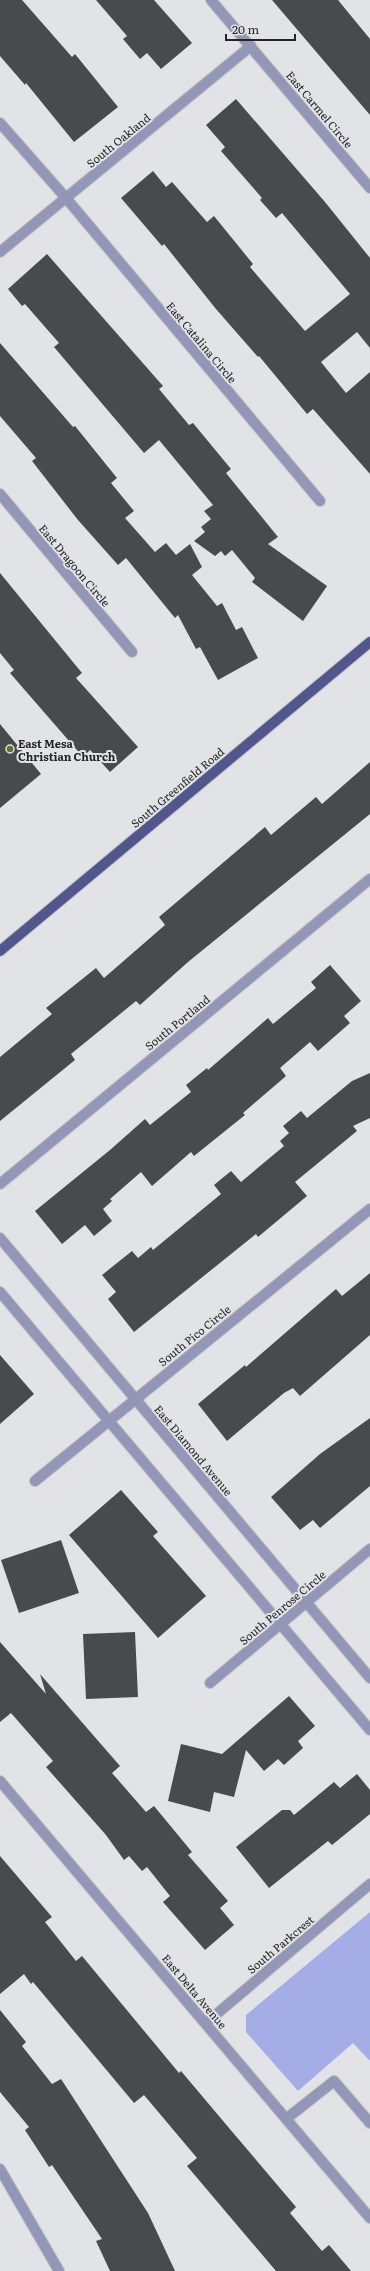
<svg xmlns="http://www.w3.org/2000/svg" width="370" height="2271" font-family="Literata,serif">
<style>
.green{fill:#a5ade7}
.building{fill:#494a4d}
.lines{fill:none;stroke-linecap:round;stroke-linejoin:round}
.minor-casing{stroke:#c0c1c4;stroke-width:12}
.major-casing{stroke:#c0c1c4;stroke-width:12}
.minor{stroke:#9297b7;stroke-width:10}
.major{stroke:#51578d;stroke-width:10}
.poi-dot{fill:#58762c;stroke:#e2e3e7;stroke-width:1.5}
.labels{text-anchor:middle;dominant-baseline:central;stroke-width:4;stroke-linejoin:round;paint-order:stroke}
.street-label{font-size:11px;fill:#232425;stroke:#e2e3e7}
.poi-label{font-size:11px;font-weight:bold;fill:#232425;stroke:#e2e3e7;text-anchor:start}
</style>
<rect width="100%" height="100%" fill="#e2e3e7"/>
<path class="green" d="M 370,1912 L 370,2061 L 353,2043 L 298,2091 L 246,2032 L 246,2015 Z"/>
<path class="building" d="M 0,0 L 22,0 L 72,57 L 75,54 L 118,107 L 74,142 L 26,83 L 25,85 L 0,56 Z
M 96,0 L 154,0 L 192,43 L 161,69 L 147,53 L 140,59 L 123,39 L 127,36 Z
M 272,0 L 338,0 L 370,39 L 370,115 Z
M 236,99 L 325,202 L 370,258 L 370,348 L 357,332 L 321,362 L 346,393 L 370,372 L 370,474 L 313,409 L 307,414 L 259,356 L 258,357 L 216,309 L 164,244 L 162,246 L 121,198 L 153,171 L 166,187 L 172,182 L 207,222 L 214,216 L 253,264 L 250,267 L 305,331 L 350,294 L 282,213 L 276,218 L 260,200 L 262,198 L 221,151 L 225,147 L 206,125 Z
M 47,254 L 163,386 L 159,389 L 189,425 L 193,423 L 231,469 L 226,473 L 278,537 L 268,544 L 327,586 L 303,621 L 252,582 L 255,578 L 232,550 L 225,556 L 221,551 L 215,556 L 194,541 L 205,532 L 201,527 L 211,519 L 204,511 L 213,505 L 159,440 L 144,453 L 54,347 L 59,343 L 25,304 L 22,306 L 8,289 Z
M 0,343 L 73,427 L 75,426 L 117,478 L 111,483 L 134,511 L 125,518 L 155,552 L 166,543 L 176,555 L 190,544 L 202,567 L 192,575 L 217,606 L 222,603 L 236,630 L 242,627 L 258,658 L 218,680 L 200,647 L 196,649 L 178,615 L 175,618 L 126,558 L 118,565 L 78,520 L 32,461 L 36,458 L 0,416 Z
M 0,573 L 82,673 L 76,678 L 138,747 L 110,772 L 90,750 L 83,757 L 10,673 L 14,670 L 0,653 Z
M 0,724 L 41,774 L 0,808 Z
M 370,762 L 370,814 L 188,962 L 140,1005 L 136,1001 L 71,1054 L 75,1060 L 0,1121 L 0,1057 L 52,1014 L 46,1008 L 96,968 L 104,978 L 165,925 L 159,917 L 265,827 L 271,835 L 316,797 L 322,804 Z
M 330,965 L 361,1001 L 344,1016 L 350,1023 L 318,1051 L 310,1042 L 280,1068 L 286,1076 L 243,1113 L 245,1115 L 194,1156 L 191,1152 L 152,1186 L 141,1172 L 110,1199 L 112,1201 L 103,1209 L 112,1221 L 94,1236 L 85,1225 L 62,1244 L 35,1211 L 110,1150 L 145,1119 L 150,1125 L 191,1092 L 186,1085 L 207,1068 L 208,1070 L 268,1018 L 273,1024 L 316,988 L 311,982 Z
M 370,1073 L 370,1118 L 353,1126 L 357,1131 L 295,1182 L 307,1196 L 258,1237 L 256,1234 L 134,1332 L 108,1299 L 116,1292 L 102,1275 L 132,1251 L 138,1258 L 151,1247 L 153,1250 L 221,1194 L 214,1185 L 231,1171 L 241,1182 L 284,1146 L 280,1141 L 289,1133 L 283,1126 L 301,1111 L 307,1118 L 352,1081 Z
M 370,1273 L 370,1335 L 300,1396 L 293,1388 L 284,1393 L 227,1441 L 198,1404 L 245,1365 L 246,1367 L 336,1289 L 342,1296 Z
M 0,1355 L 34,1394 L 0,1424 Z
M 370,1418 L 370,1486 L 320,1528 L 313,1520 L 300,1530 L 271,1497 L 320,1454 Z
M 121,1490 L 158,1532 L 153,1536 L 206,1596 L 158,1638 L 69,1535 Z
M 61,1540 L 79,1593 L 19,1613 L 1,1560 Z
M 135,1632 L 138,1697 L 86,1699 L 83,1634 Z
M 0,1642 L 46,1694 L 40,1674 L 120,1766 L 112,1773 L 146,1812 L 154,1806 L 192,1852 L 188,1855 L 228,1901 L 220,1908 L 234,1925 L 205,1950 L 163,1902 L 170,1896 L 147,1867 L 142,1871 L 129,1856 L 124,1860 L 106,1835 L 46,1767 L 53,1761 L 11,1713 L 0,1722 Z
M 289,1696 L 315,1726 L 298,1741 L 303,1748 L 284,1765 L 278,1759 L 264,1771 L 246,1750 L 234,1797 L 214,1792 L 210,1812 L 168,1801 L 181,1744 L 222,1754 Z
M 357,1774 L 370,1790 L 370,1814 L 332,1845 L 328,1841 L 269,1888 L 236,1847 L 282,1810 L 290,1810 L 294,1815 L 334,1782 L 340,1788 Z
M 0,1856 L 52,1917 L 45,1922 L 76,1961 L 82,1956 L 179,2073 L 181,2071 L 229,2128 L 296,2207 L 290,2213 L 322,2251 L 329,2245 L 351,2271 L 276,2271 L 187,2166 L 197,2158 L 144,2095 L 134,2103 L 33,1982 L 31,1984 L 24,1974 L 0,1994 Z
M 0,2010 L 26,2042 L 22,2046 L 52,2084 L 61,2079 L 148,2213 L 175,2271 L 110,2271 L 96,2241 L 102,2239 L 52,2165 L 49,2167 L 25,2130 L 29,2127 L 0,2092 Z"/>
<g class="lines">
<g class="minor-casing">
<path id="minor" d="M 211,0 L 370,188
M 0,123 L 66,198 L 320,501
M 0,252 L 251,46
M 0,494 L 132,652
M 0,1184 L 370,879
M 0,1238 L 370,1678
M 0,1292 L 370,1730
M 35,1481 L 370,1209
M 210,1683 L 370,1549
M 0,1781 L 370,2218
M 206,2023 L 370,1884
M 286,2119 L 334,2081 L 370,2123
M 0,2169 L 59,2271"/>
</g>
<g class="major-casing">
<path id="major" d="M 0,951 L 370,642"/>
</g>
<use href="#minor" class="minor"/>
<use href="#major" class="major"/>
</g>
<circle class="poi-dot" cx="10" cy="749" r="4"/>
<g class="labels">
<g class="street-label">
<text transform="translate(320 109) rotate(50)">East Carmel Circle</text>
<text transform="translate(118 140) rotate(-39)">South Oakland</text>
<text transform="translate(202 342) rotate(50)">East Catalina Circle</text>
<text transform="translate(75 565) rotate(50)">East Dragoon Circle</text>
<text transform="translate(177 787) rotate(-40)">South Greenfield Road</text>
<text transform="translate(177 1022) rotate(-39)">South Portland</text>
<text transform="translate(194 1335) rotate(-39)">South Pico Circle</text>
<text transform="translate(194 1450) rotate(50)">East Diamond Avenue</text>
<text transform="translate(282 1607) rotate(-40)">South Penrose Circle</text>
<text transform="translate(280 1944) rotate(-40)">South Parkcrest</text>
<text transform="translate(195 1991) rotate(50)">East Delta Avenue</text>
</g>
<g class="poi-label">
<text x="18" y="743">East Mesa<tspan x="18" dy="13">Christian Church</tspan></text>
</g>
</g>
<path d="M226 34v6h69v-6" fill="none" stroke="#232425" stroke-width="2"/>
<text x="232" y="34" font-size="12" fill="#232425" stroke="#e2e3e7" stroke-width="3" paint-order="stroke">20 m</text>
</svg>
